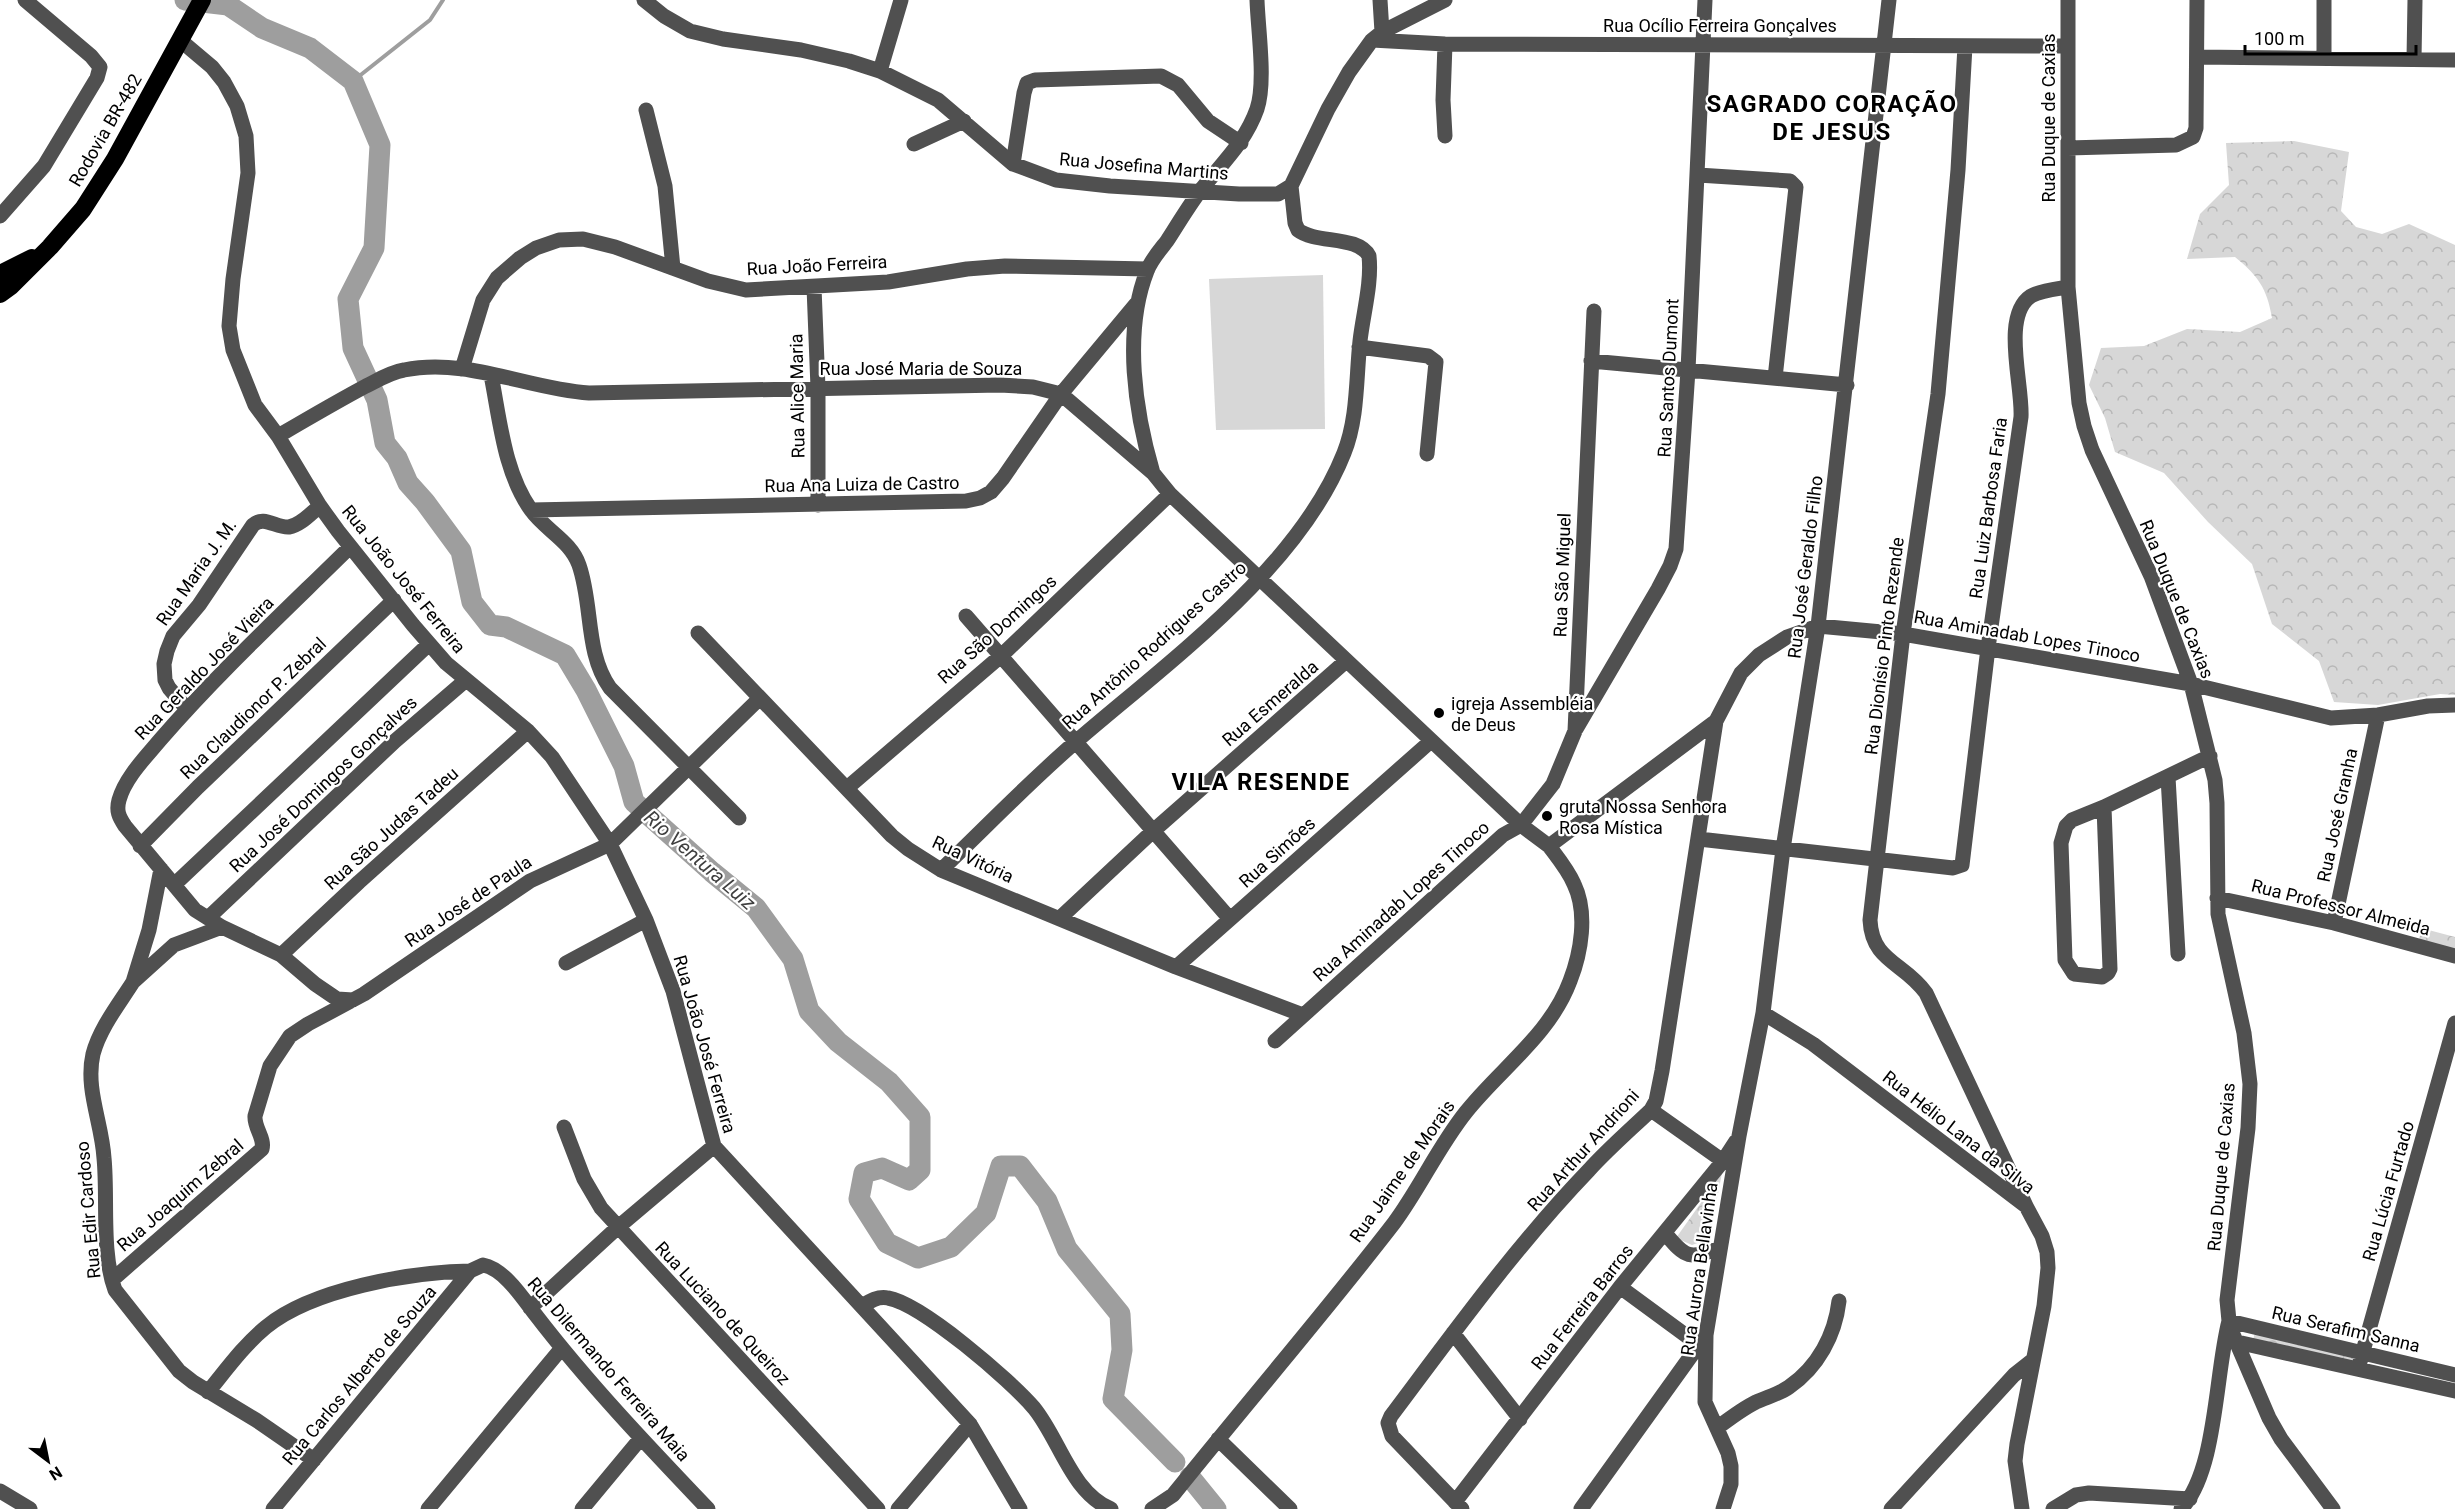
<svg xmlns="http://www.w3.org/2000/svg" width="2455" height="1509" font-family="Roboto,sans-serif">
<style>
.park{fill:url(#park-crowns)}
.pitch{fill:#d7d7d7}
.lines{fill:none;stroke-linecap:round;stroke-linejoin:round}
.stream{stroke:#9e9e9e;stroke-width:4}
.river{stroke:#9e9e9e;stroke-width:21}
.minor{stroke:#505050;stroke-width:15}
.highway{stroke:#000;stroke-width:18}
.poi-dot{fill:#000;stroke:#fff;stroke-width:2}
.labels{text-anchor:middle;dominant-baseline:central;stroke-width:4.5;stroke-linejoin:round;paint-order:stroke}
.street-label{font-size:18px;fill:#000;stroke:#fff}
.poi-label{font-size:18px;fill:#000;stroke:#fff;text-anchor:start}
.water-label{font-size:20px;font-style:italic;fill:#3f3f3f;stroke:#fff}
.district-label{font-size:24px;font-weight:bold;letter-spacing:1.5px;fill:#000;stroke:#fff}
</style>
<defs>
<pattern id="park-crowns" width="20" height="18" patternUnits="userSpaceOnUse" patternTransform="scale(1.5)"><rect width="20" height="18" fill="#d7d7d7"/><path d="M2 6a3 3 0 1 1 6 0M12 15a3 3 0 1 1 6 0" fill="none" stroke="#b7b7b7"/></pattern>
</defs>
<rect width="100%" height="100%" fill="#fff"/>
<path class="park" d="M 2294,141 L 2349,152 L 2341,211 L 2356,227 L 2382,234 L 2409,224 L 2455,245 L 2455,695 L 2440,694 L 2378,705 L 2334,702 L 2319,661 L 2272,624 L 2252,564 L 2208,522 L 2164,473 L 2115,452 L 2105,418 L 2089,385 L 2101,348 L 2144,346 L 2187,329 L 2240,332 L 2272,318 C 2267,288 2258,276 2235,257 L 2187,259 L 2200,214 L 2229,185 L 2226,143 Z
M 2421,928 L 2455,937 L 2455,952 L 2419,942 Z
M 1722,1173 L 1709,1239 L 1692,1245 L 1676,1238 Z
M 2256,1329 L 2359,1354 L 2356,1366 L 2252,1343 Z"/>
<path class="pitch" d="M 1323,275 L 1325,429 L 1216,430 L 1209,279 Z"/>
<g class="lines">
<path class="stream" d="M 353,81 L 430,20 L 443,0"/>
<path class="river" d="M 185,0 L 228,5 L 262,28 L 310,48 L 353,81 L 380,145 L 374,248 L 348,299 L 353,348 L 377,400 L 385,443 L 397,458 L 408,483 L 425,502 L 461,551 L 472,602 L 490,625 L 506,627 L 565,655 L 586,690 L 624,766 L 634,802 L 712,872 L 756,908 L 793,959 L 809,1011 L 838,1042 L 889,1082 L 920,1117 L 920,1170 L 909,1180 L 882,1168 L 864,1173 L 859,1199 L 887,1243 L 918,1258 L 951,1247 L 986,1213 L 1001,1166 L 1020,1166 L 1047,1201 L 1067,1249 L 1120,1314 L 1122,1350 L 1113,1399 L 1175,1462
M 1190,1477 L 1216,1509"/>
<path class="minor" d="M 644,0 L 664,16 L 690,31 L 723,39 L 801,50 L 849,61 L 880,71 L 938,100 L 1013,164 L 1056,180 L 1110,186 L 1239,194 L 1278,194 L 1291,186 L 1328,109 L 1349,72 L 1372,40 L 1382,32 L 1445,0
M 1380,0 L 1382,32
M 2068,0 L 2068,287 L 2079,403 L 2084,426 L 2092,450 L 2151,576 L 2191,684 L 2215,780 L 2217,803 L 2218,914 L 2244,1033 L 2250,1084 L 2248,1128 L 2227,1300 L 2229,1321 L 2232,1332 L 2269,1418 L 2281,1439 L 2333,1509
M 180,40 L 212,67 L 224,82 L 237,106 L 246,136 L 248,173 L 233,279 L 229,326 L 233,350 L 255,405 L 278,436 L 320,506 L 338,531 L 413,625 L 446,663 L 528,731 L 552,757 L 610,844 L 646,920 L 673,991 L 714,1146 L 970,1424 L 1020,1509
M 1372,40 L 1445,44 L 2068,46
M 1965,46 L 1958,170 L 1938,394 L 1903,634 L 1870,920 C 1872,962 1904,962 1926,993 L 2026,1206
M 2197,57 L 2455,60
M 2324,58 L 2324,0
M 2414,59 L 2415,0
M 880,71 L 901,0
M 646,110 L 665,186 L 673,268
M 1445,136 L 1443,100 L 1445,44
M 914,144 L 964,121
M 2068,148 L 2176,145 L 2193,137 L 2196,128 L 2197,0
M 1013,164 L 1024,93 L 1027,83 L 1035,80 L 1161,76 L 1178,85 L 1208,121 L 1241,143
M 1698,175 L 1790,181 L 1796,187 L 1775,378
M 0,216 L 44,166 L 97,78 L 100,67 L 91,56 L 25,0
M 814,287 L 818,388 L 818,505
M 1359,347 L 1428,356 L 1436,362 L 1427,454
M 1591,361 L 1847,385
M 462,369 L 483,300 L 497,278 L 520,258 L 536,248 L 559,240 L 583,239 L 615,247 L 708,281 L 746,290 L 888,282 L 967,269 L 1005,266 L 1148,269
M 491,375 C 500,420 504,472 531,510 C 545,530 571,541 579,565 C 593,605 585,653 610,688 L 739,818
M 278,436 C 307,419 336,402 366,386 C 378,380 391,372 404,370 C 466,357 528,389 589,393 L 1000,385 L 1033,387 L 1061,394 L 1153,473 L 1170,494 L 1521,825 L 1553,784 L 1575,731 L 1594,311
M 1153,473 C 1135,412 1123,332 1147,271 C 1151,260 1160,250 1167,241 C 1178,224 1188,207 1200,191 C 1221,164 1245,143 1257,109 C 1266,82 1258,30 1257,0
M 531,510 L 966,501 L 980,498 L 991,492 L 1003,478 L 1061,394 L 1136,304
M 350,547 C 286,610 219,672 160,740 C 145,758 125,778 119,800 C 116,811 119,817 125,826 L 195,910 L 222,927 L 281,955 L 315,984 L 337,999 L 353,1000
M 966,616 L 1230,919
M 698,633 L 892,836 L 908,849 L 941,870 L 1176,967 L 1303,1015
M 187,709 L 169,688 L 165,680 L 164,664 L 167,651 L 173,636 L 199,605 L 253,525 C 264,515 276,528 289,527 C 301,525 311,513 320,506
M 1576,729 L 1658,589 L 1670,566 L 1676,549 L 1688,370 L 1705,0
M 2168,777 L 2178,954
M 847,788 L 1002,655 L 1170,494
M 2104,807 L 2110,969 L 2108,973 L 2102,977 L 2074,974 L 2065,960 L 2061,843 L 2066,826 L 2072,820 L 2104,807 L 2210,756
M 1699,839 L 1953,868 L 1962,865 L 1988,648 L 2021,417 C 2023,385 2001,316 2031,296 C 2042,290 2056,289 2068,287
M 140,846 L 198,787 L 394,600
M 161,869 L 149,930 L 133,982 L 174,945 L 222,927
M 941,870 C 987,826 1031,780 1079,739 C 1171,660 1299,567 1344,453 C 1358,418 1356,378 1360,341 C 1363,314 1372,283 1369,256 C 1358,235 1316,244 1298,230 L 1295,223 L 1291,186
M 175,884 L 429,644
M 2217,898 L 2334,923 L 2455,956
M 208,918 L 395,741 L 466,680
M 1060,918 L 1152,832 L 1346,661
M 2334,923 L 2378,715
M 281,955 L 359,882 L 528,731
M 566,963 L 646,920
M 1176,967 L 1431,741
M 133,982 C 119,1004 100,1028 93,1054 C 85,1089 102,1123 104,1158 C 108,1198 101,1252 115,1290 L 179,1371 L 193,1382 L 256,1420 L 314,1460
M 1763,1013 L 1813,1044 L 2026,1206 L 2042,1236 L 2047,1252 L 2048,1268 L 2044,1306 L 2017,1444 L 2015,1461 L 2022,1509
M 1275,1041 L 1503,835 L 1521,825 L 1549,846 L 1716,721 L 1741,673 L 1759,655 L 1787,637 L 1818,626 L 1903,634 L 2191,684 L 2331,718 L 2378,715 L 2428,706 L 2455,705
M 1651,1110 L 1723,1161
M 564,1127 L 584,1179 L 601,1208 L 878,1509
M 1665,1233 C 1686,1259 1689,1259 1720,1248
M 112,1280 L 262,1149 C 265,1138 254,1128 255,1116 L 270,1066 L 290,1036 L 308,1024 L 364,994 L 530,881 L 610,844 L 760,698
M 1620,1287 L 1699,1345
M 862,1306 C 870,1301 878,1296 888,1298 C 922,1304 1010,1380 1034,1408 C 1060,1440 1071,1492 1111,1509
M 530,1308 L 617,1228 L 714,1146
M 1453,1333 L 1520,1419
M 2237,1342 L 2455,1391
M 2358,1369 L 2455,1023
M 208,1392 C 226,1370 244,1345 266,1327 C 312,1289 411,1272 470,1271
M 1717,1428 C 1729,1419 1742,1409 1756,1402 C 1767,1397 1779,1394 1789,1387 C 1818,1367 1835,1335 1839,1301
M 1218,1439 L 1290,1509
M 0,1491 L 30,1509
M 1455,1502 L 1620,1287 L 1723,1161 L 1736,1141
M 273,1509 L 470,1271 L 483,1265 C 504,1269 522,1297 535,1314 C 588,1383 648,1446 708,1509
M 428,1509 L 561,1349
M 582,1509 L 641,1438
M 898,1509 L 970,1424
M 1152,1509 L 1173,1495 C 1246,1404 1323,1315 1394,1223 C 1420,1188 1438,1147 1466,1112 C 1500,1069 1550,1035 1570,981 C 1581,953 1588,913 1574,884 C 1568,870 1558,858 1549,846
M 1462,1509 L 1392,1436 L 1388,1423 L 1391,1416 C 1454,1332 1516,1246 1589,1170 C 1608,1149 1630,1130 1651,1110 L 1656,1101 L 1662,1071 L 1716,721
M 1581,1509 L 1706,1335
M 1723,1509 L 1731,1484 L 1731,1466 L 1728,1453 L 1705,1402 L 1706,1335 L 1739,1136 L 1763,1013 L 1783,849 L 1818,626 L 1889,0
M 1891,1509 L 2014,1375 L 2033,1360
M 2053,1509 L 2076,1495 L 2089,1493 L 2190,1499
M 2181,1509 C 2217,1471 2215,1374 2229,1321 L 2455,1375"/>
<path class="highway" d="M 0,274 L 32,258
M 0,294 L 11,286 L 50,247 L 83,209 L 115,159 L 202,0"/>
</g>
<g class="poi-dot">
<circle cx="1439" cy="713" r="6"/>
<circle cx="1547" cy="816" r="6"/>
</g>
<g class="labels">
<g class="street-label">
<text x="1720" y="25">Rua Ocílio Ferreira Gonçalves</text>
<text transform="translate(2048 118) rotate(-90)">Rua Duque de Caxias</text>
<text transform="translate(105 130) rotate(-60)">Rodovia BR-482</text>
<text transform="translate(1144 166) rotate(5)">Rua Josefina Martins</text>
<text transform="translate(817 265) rotate(-3)">Rua João Ferreira</text>
<text x="921" y="368">Rua José Maria de Souza</text>
<text transform="translate(1668 378) rotate(-87)">Rua Santos Dumont</text>
<text transform="translate(797 396) rotate(-91)">Rua Alice Maria</text>
<text transform="translate(862 484) rotate(-1)">Rua Ana Luiza de Castro</text>
<text transform="translate(1988 508) rotate(-82)">Rua Luiz Barbosa Faria</text>
<text transform="translate(1805 567) rotate(-83)">Rua José Geraldo Filho</text>
<text transform="translate(196 572) rotate(-55)">Rua Maria J. M.</text>
<text transform="translate(1562 575) rotate(-88)">Rua São Miguel</text>
<text transform="translate(404 579) rotate(51)">Rua João José Ferreira</text>
<text transform="translate(2177 599) rotate(68)">Rua Duque de Caxias</text>
<text transform="translate(997 629) rotate(-42)">Rua São Domingos</text>
<text transform="translate(2027 636) rotate(10)">Rua Aminadab Lopes Tinoco</text>
<text transform="translate(1154 645) rotate(-42)">Rua Antônio Rodrigues Castro</text>
<text transform="translate(1884 646) rotate(-83)">Rua Dionísio Pinto Rezende</text>
<text transform="translate(204 668) rotate(-46)">Rua Geraldo José Vieira</text>
<text transform="translate(1270 703) rotate(-41)">Rua Esmeralda</text>
<text transform="translate(253 708) rotate(-44)">Rua Claudionor P. Zebral</text>
<text transform="translate(323 784) rotate(-43)">Rua José Domingos Gonçalves</text>
<text transform="translate(2337 815) rotate(-78)">Rua José Granha</text>
<text transform="translate(391 828) rotate(-42)">Rua São Judas Tadeu</text>
<text transform="translate(1277 852) rotate(-42)">Rua Simões</text>
<text transform="translate(973 859) rotate(25)">Rua Vitória</text>
<text transform="translate(468 901) rotate(-34)">Rua José de Paula</text>
<text transform="translate(1401 901) rotate(-42)">Rua Aminadab Lopes Tinoco</text>
<text transform="translate(2341 907) rotate(14)">Rua Professor Almeida</text>
<text transform="translate(705 1044) rotate(74)">Rua João José Ferreira</text>
<text transform="translate(1959 1132) rotate(38)">Rua Hélio Lana da Silva</text>
<text transform="translate(1583 1150) rotate(-48)">Rua Arthur Andrioni</text>
<text transform="translate(2221 1167) rotate(-85)">Rua Duque de Caxias</text>
<text transform="translate(1402 1171) rotate(-55)">Rua Jaime de Morais</text>
<text transform="translate(2388 1191) rotate(-74)">Rua Lúcia Furtado</text>
<text transform="translate(180 1195) rotate(-41)">Rua Joaquim Zebral</text>
<text transform="translate(88 1210) rotate(-95)">Rua Edir Cardoso</text>
<text transform="translate(1699 1269) rotate(-82)">Rua Aurora Bellavinha</text>
<text transform="translate(1582 1307) rotate(-52)">Rua Ferreira Barros</text>
<text transform="translate(723 1313) rotate(47)">Rua Luciano de Queiroz</text>
<text transform="translate(2346 1329) rotate(13)">Rua Serafim Sanna</text>
<text transform="translate(609 1369) rotate(49)">Rua Dilermando Ferreira Maia</text>
<text transform="translate(359 1375) rotate(-50)">Rua Carlos Alberto de Souza</text>
</g>
<g class="poi-label">
<text x="1451" y="703">igreja Assembléia<tspan x="1451" dy="21">de Deus</tspan></text>
<text x="1559" y="806">gruta Nossa Senhora<tspan x="1559" dy="21">Rosa Mística</tspan></text>
</g>
<g class="water-label">
<text transform="translate(700 860) rotate(41)">Rio Ventura Luiz</text>
</g>
<g class="district-label">
<text x="1832" y="104">SAGRADO CORAÇÃO<tspan x="1832" dy="28">DE JESUS</tspan></text>
<text x="1261" y="782">VILA RESENDE</text>
</g>
</g>
<g transform="translate(48 1461) rotate(148)" stroke="#ffffff" stroke-width="4.5" paint-order="stroke">
<path d="M0-4.5L10 22L0 15L-10 22Z" fill="#000000"/>
<text y="-9" font-size="16" font-weight="bold" text-anchor="middle" fill="#000000">N</text>
</g>
<path d="M2245 45v9h171v-9" fill="none" stroke="#000000" stroke-width="3"/>
<text x="2254" y="45" font-size="18" fill="#000000" stroke="#ffffff" stroke-width="4.5" paint-order="stroke">100 m</text>
</svg>
